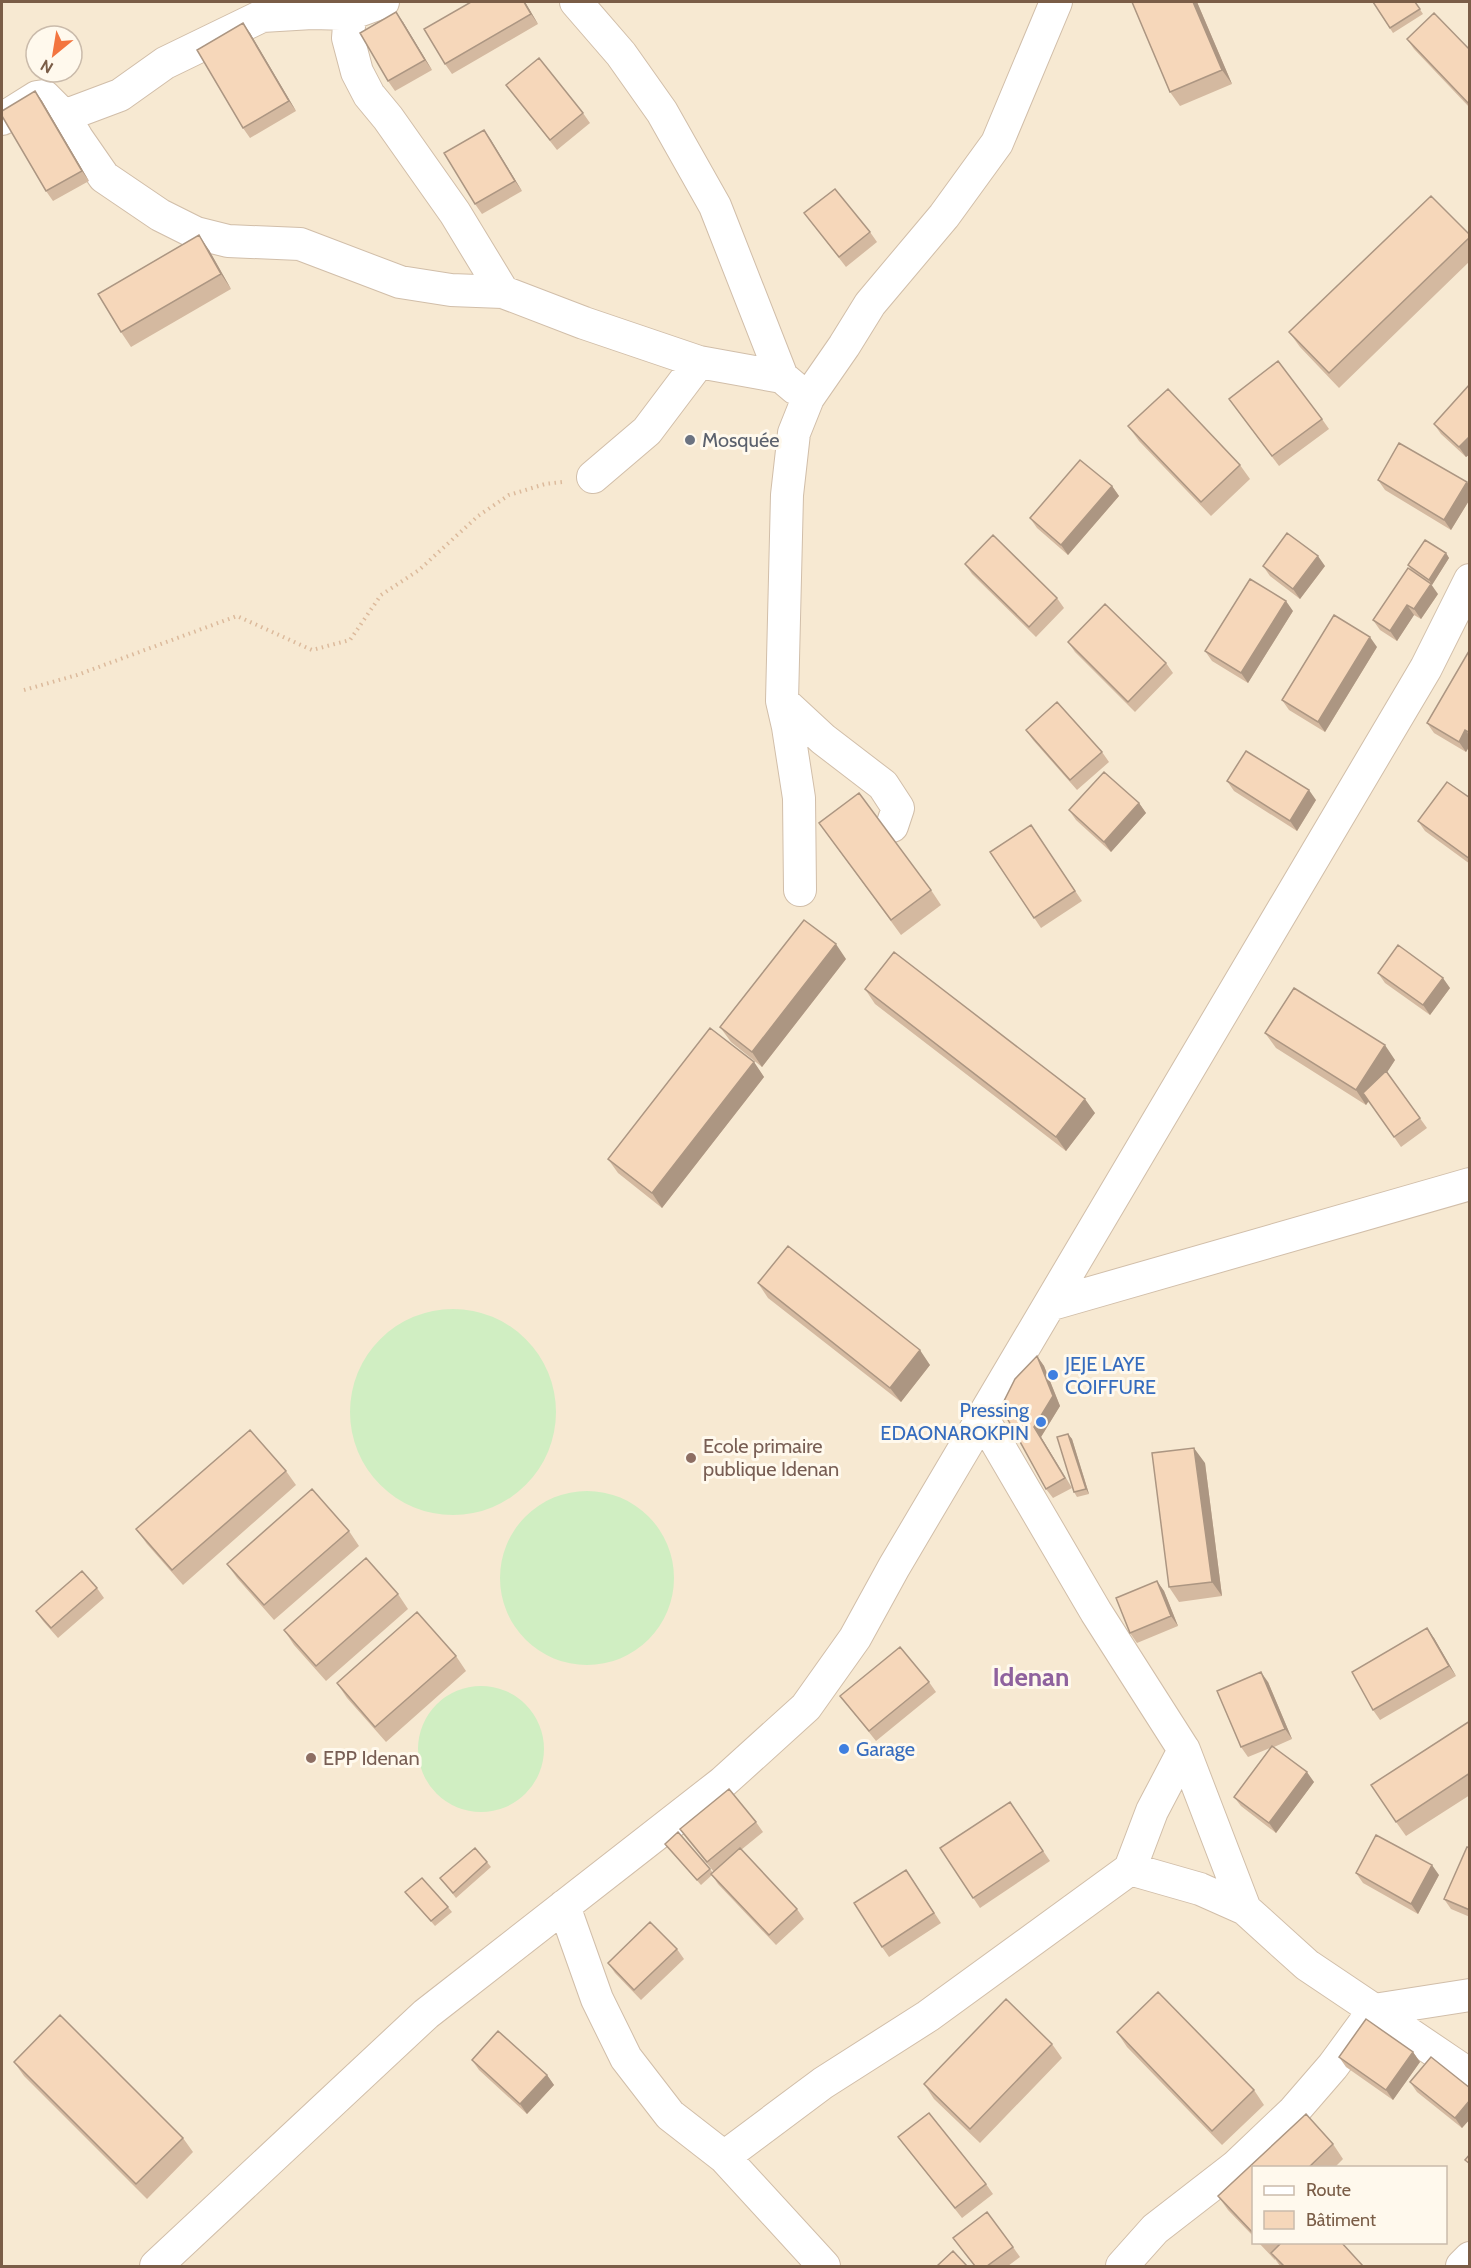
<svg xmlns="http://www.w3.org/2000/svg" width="1471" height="2268" font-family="Cabin,sans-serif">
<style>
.residential{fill:#f7e9d2;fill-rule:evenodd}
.pitch{fill:#d0eec2}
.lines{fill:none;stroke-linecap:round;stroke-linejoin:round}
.minor-casing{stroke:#d1bea9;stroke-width:34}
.path{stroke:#dcba9c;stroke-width:4;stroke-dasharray:1.5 4.5;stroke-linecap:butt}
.minor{stroke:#fff;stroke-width:32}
.wall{fill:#d4b9a0}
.shaded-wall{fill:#ac9682}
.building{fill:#f6d7ba;stroke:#ac9682;stroke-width:1.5}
.worship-dot{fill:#6b7280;stroke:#fff9ed;stroke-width:2}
.shop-dot{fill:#3f7fe0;stroke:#fff9ed;stroke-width:2}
.education-dot{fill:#8d6e63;stroke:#fff9ed;stroke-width:2}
.labels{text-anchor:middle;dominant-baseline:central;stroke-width:6;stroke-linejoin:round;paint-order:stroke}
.worship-label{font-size:20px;fill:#5b616d;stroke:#fff9ed;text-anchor:start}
.shop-label{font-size:20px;fill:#366cbe;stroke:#fff9ed;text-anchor:start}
.education-label{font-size:20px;fill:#785e54;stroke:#fff9ed;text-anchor:start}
.district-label{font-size:26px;font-weight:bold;fill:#8f629e;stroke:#fff9ed}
</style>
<rect width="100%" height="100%" fill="#fef6e5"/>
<path class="residential" d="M 2,2 L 1469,2 L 1469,2266 L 2,2266 ZM 36,36 L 72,36 L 72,72 L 36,72 ZM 1254,2168 L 1446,2168 L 1446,2242 L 1254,2242 Z"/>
<path class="pitch" d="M350 1412a103 103 0 1 1 206 0a103 103 0 1 1-206 0Z
M500 1578a87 87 0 1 1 174 0a87 87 0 1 1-174 0Z
M418 1749a63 63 0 1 1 126 0a63 63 0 1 1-126 0Z"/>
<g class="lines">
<g class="minor-casing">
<path id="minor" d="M 576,2 L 621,54 L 662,112 L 715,206 L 782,377
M 350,14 L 348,38 L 357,72 L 369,95 L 388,118 L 455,213 L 503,292
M 64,116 L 120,95 L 165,63 L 262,16 L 312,13 L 350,14 L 383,2
M 2,119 L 37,97 L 44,96 L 64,116 L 77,138 L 104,177 L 160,215 L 196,233 L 228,241 L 300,244 L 400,282 L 451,290 L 503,292 L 584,323 L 699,362
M 593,477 L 647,431 L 699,362 L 782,377 L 795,388
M 782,701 L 823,739 L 883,785 L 898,808 L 892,826
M 800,890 L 799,798 L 788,727 L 782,701 L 787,495 L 794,433 L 808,398 L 844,346 L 870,304 L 944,216 L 997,143 L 1056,2
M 1052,1304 L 1470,1184
M 983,1419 L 1096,1612 L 1184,1750 L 1245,1909
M 1130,1869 L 1200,1889 L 1245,1909 L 1307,1965 L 1374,2010 L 1470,1995
M 564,1906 L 597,1999 L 626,2058 L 670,2115 L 724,2157 L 824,2266
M 724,2157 L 823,2083 L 928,2016 L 1130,1869 L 1152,1811 L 1184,1750
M 156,2266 L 426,2014 L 722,1783 L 806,1707 L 855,1638 L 894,1567 L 1426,668 L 1470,580
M 1122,2266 L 1155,2229 L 1235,2167 L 1294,2111 L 1333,2066 L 1374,2010 L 1470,2075
M 1462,2266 L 1470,2258"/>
</g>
<path class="path" d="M 24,690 L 77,675 L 237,616 L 312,650 L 350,640 L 381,595 L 419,570 L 478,516 L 509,495 L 545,484 L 562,482"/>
<use href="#minor" class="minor"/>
</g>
<path class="wall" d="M 471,2 L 525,2 L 538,24 L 452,74 L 445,64 Z
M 1132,2 L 1197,2 L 1232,84 L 1180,106 L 1170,92 Z
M 1373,2 L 1415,2 L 1423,14 L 1393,33 Z
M 403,22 L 432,70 L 395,91 L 388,81 Z
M 250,33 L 296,111 L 250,138 L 243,128 Z
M 1407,39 L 1470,50 L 1470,108 L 1414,49 Z
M 506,85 L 583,113 L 590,123 L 557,150 Z
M 35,91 L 42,101 L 89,181 L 53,201 L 46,191 Z
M 484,130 L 522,191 L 482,214 L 475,204 Z
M 804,213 L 870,232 L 877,242 L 846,267 Z
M 1470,235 L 1470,261 L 1339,388 L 1300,347 L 1289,332 Z
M 209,250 L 231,289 L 131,347 L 121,332 Z
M 1470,384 L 1470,454 L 1466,457 L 1441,434 L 1434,424 Z
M 1229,399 L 1322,419 L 1329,429 L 1279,466 Z
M 1128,426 L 1240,465 L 1250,479 L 1211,516 L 1139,441 Z
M 1378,480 L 1467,482 L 1470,487 L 1470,499 L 1451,530 L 1385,490 Z
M 1112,486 L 1119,496 L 1068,555 L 1037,528 L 1030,518 Z
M 1446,553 L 1449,558 L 1432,585 L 1411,570 L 1408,565 Z
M 965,564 L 1057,598 L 1064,608 L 1036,637 L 972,574 Z
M 1263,566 L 1325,566 L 1300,599 L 1270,576 Z
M 1438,594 L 1421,619 L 1414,615 L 1397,641 L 1380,630 L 1373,620 Z
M 1293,611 L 1248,683 L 1212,661 L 1205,651 Z
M 1068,642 L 1166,663 L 1173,673 L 1135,712 L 1075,652 Z
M 1377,647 L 1325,732 L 1289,710 L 1282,700 Z
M 1470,652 L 1470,745 L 1466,752 L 1434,733 L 1427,723 Z
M 1026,730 L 1102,752 L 1109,762 L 1077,790 L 1033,740 Z
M 1227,781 L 1316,800 L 1297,831 L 1234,791 Z
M 1470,798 L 1470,864 L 1425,831 L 1418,821 Z
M 1139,803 L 1146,813 L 1111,852 L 1076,820 L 1069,810 Z
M 819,823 L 931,890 L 941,905 L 901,935 Z
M 1031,825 L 1082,901 L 1041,928 L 990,852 Z
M 846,959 L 762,1067 L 731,1042 L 720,1027 Z
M 1378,973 L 1450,988 L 1430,1015 L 1385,983 Z
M 865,989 L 1095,1113 L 1066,1151 L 875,1004 Z
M 1265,1033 L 1395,1060 L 1387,1072 L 1427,1128 L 1401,1147 L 1369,1101 L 1366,1105 L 1276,1048 Z
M 754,1062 L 764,1077 L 662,1208 L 618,1173 L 608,1159 Z
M 758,1283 L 930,1365 L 901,1402 L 768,1298 Z
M 1037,1356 L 1044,1366 L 1060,1406 L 1041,1437 L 1072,1488 L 1053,1498 L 1046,1489 L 1001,1407 Z
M 1068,1434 L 1072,1439 L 1089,1494 L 1077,1497 L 1074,1492 Z
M 1205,1463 L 1222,1596 L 1179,1602 L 1169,1587 Z
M 286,1471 L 296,1485 L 183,1585 L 147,1544 L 136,1529 Z
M 349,1531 L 359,1546 L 274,1620 L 237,1578 L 227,1564 Z
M 1157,1581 L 1164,1591 L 1178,1626 L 1137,1643 L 1130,1633 Z
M 97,1588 L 104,1598 L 58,1638 L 43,1621 L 36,1611 Z
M 398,1594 L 408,1609 L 326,1681 L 294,1645 L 284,1630 Z
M 1434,1638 L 1456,1676 L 1380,1720 L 1373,1710 Z
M 456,1656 L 466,1671 L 386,1742 L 347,1698 L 337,1683 Z
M 929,1682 L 936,1692 L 876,1741 L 840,1696 Z
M 1268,1682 L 1292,1739 L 1274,1747 L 1314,1782 L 1276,1833 L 1241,1806 L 1234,1797 L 1270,1748 L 1248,1757 L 1241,1747 Z
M 1470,1721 L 1470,1795 L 1406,1836 L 1396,1822 Z
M 1010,1802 L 1050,1861 L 980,1908 L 940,1848 Z
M 756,1822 L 763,1832 L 741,1850 L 797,1909 L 804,1919 L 776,1945 L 718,1884 L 712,1875 L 701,1885 L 665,1844 L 710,1869 L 713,1873 L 714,1872 L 687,1839 L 680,1829 Z
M 1470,1848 L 1470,1917 L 1451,1909 L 1444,1899 Z
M 487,1862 L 491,1867 L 456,1898 L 440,1878 Z
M 1356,1873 L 1439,1875 L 1418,1914 L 1363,1883 Z
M 913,1880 L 941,1923 L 889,1957 L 882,1947 Z
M 405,1892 L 448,1907 L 452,1912 L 435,1926 Z
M 677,1949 L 684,1959 L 641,2000 L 615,1973 L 608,1963 Z
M 1117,2032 L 1254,2090 L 1264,2105 L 1222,2145 L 1127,2047 Z
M 1052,2044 L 1062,2058 L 980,2143 L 934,2099 L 924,2084 Z
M 1413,2052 L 1420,2062 L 1393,2100 L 1346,2067 L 1339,2057 Z
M 472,2060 L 547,2075 L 554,2085 L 527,2114 L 479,2070 Z
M 14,2062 L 183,2138 L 193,2152 L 147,2199 L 24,2076 Z
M 1410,2082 L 1470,2088 L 1470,2119 L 1462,2128 L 1417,2092 Z
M 1306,2114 L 1333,2144 L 1343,2159 L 1334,2168 L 1254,2168 L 1254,2237 L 1228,2210 L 1218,2196 Z
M 898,2137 L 986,2184 L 993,2194 L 962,2218 Z
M 953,2238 L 1013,2247 L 1020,2257 L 1008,2266 L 975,2266 Z
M 1258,2242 L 1341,2242 L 1363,2266 L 1280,2266 L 1275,2259 L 1275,2260 Z"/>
<path class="shaded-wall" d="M 524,2 L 525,2 L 538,24 L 531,14 Z
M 1193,2 L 1197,2 L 1232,84 L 1222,70 Z
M 396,12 L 403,22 L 432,70 L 425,60 Z
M 243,23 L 250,33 L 296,111 L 289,101 Z
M 35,91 L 42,101 L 89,181 L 82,171 Z
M 484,130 L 491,140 L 522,191 L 515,181 Z
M 199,235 L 209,250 L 231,289 L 221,274 Z
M 1470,436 L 1470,454 L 1466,457 L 1459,447 Z
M 1467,482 L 1470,487 L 1470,499 L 1451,530 L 1444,520 Z
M 1112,486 L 1119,496 L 1068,555 L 1061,545 Z
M 1446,553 L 1449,558 L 1432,585 L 1429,580 Z
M 1318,556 L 1325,566 L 1300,599 L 1293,589 Z
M 1431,584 L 1438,594 L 1421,619 L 1414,609 Z
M 1286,601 L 1293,611 L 1248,683 L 1241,673 Z
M 1407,605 L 1414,615 L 1397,641 L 1390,631 Z
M 1370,637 L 1377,647 L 1325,732 L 1318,722 Z
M 1465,730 L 1470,736 L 1470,745 L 1466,752 L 1459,742 Z
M 1309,790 L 1316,800 L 1297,831 L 1290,821 Z
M 1139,803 L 1146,813 L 1111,852 L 1104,842 Z
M 836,944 L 846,959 L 762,1067 L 752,1052 Z
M 1443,978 L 1450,988 L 1430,1015 L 1423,1005 Z
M 1385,1045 L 1395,1060 L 1366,1105 L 1356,1090 Z
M 754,1062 L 764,1077 L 662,1208 L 652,1193 Z
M 1085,1099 L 1095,1113 L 1066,1151 L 1056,1137 Z
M 920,1350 L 930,1365 L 901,1402 L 890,1388 Z
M 1037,1356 L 1044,1366 L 1060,1406 L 1041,1437 L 1072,1488 L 1034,1427 Z
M 1068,1434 L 1072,1439 L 1089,1494 L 1086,1489 Z
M 1194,1448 L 1205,1463 L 1222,1596 L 1212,1582 Z
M 1157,1581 L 1164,1591 L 1178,1626 L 1171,1616 Z
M 1427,1628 L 1434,1638 L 1456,1676 L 1449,1666 Z
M 1261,1672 L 1268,1682 L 1292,1739 L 1285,1729 Z
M 1307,1772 L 1314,1782 L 1276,1833 L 1269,1823 Z
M 1432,1865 L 1439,1875 L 1418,1914 L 1411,1904 Z
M 1413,2052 L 1420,2062 L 1393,2100 L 1386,2090 Z
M 547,2075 L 554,2085 L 527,2114 L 520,2104 Z
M 1470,2100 L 1470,2119 L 1462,2128 L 1455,2118 Z"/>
<path class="building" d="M 471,2 L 524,2 L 531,14 L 445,64 L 424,29 Z
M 1132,2 L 1193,2 L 1222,70 L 1170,92 Z
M 1373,2 L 1415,2 L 1420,9 L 1390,28 Z
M 396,12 L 425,60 L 388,81 L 360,33 Z
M 1434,13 L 1470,50 L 1470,105 L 1407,39 Z
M 243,23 L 289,101 L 243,128 L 197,50 Z
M 539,58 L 583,113 L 550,140 L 506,85 Z
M 35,91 L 82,171 L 46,191 L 2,116 L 2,111 Z
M 484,130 L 515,181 L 475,204 L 444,153 Z
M 835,189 L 870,232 L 839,257 L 804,213 Z
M 1431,196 L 1470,235 L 1470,237 L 1329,373 L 1289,332 Z
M 199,235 L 221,274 L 121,332 L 98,294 Z
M 1278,361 L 1322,419 L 1272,456 L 1229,399 Z
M 1470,384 L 1470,436 L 1459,447 L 1434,424 Z
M 1168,389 L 1240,465 L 1201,502 L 1128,426 Z
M 1399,443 L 1467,482 L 1444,520 L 1378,480 Z
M 1080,460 L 1112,486 L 1061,545 L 1030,518 Z
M 1287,533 L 1318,556 L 1293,589 L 1263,566 Z
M 993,535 L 1057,598 L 1029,627 L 965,564 Z
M 1425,540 L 1446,553 L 1429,580 L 1408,565 Z
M 1408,568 L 1431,584 L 1414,609 L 1407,605 L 1390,631 L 1373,620 Z
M 1250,579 L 1286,601 L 1241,673 L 1205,651 Z
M 1105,604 L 1166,663 L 1128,702 L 1068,642 Z
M 1334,615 L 1370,637 L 1318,722 L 1282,700 Z
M 1469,651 L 1470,652 L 1470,733 L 1465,730 L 1459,742 L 1427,723 Z
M 1057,702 L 1102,752 L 1070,780 L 1026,730 Z
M 1246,751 L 1309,790 L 1290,821 L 1227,781 Z
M 1104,772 L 1139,803 L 1104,842 L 1069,810 Z
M 1447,782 L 1470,798 L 1470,859 L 1418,821 Z
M 859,793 L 931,890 L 891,920 L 819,823 Z
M 1031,825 L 1075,891 L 1034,918 L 990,852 Z
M 804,920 L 836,944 L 752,1052 L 720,1027 Z
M 1398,945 L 1443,978 L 1423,1005 L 1378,973 Z
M 894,952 L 1085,1099 L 1056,1137 L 865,989 Z
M 1294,988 L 1385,1045 L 1356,1090 L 1265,1033 Z
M 710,1028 L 754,1062 L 652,1193 L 608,1159 Z
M 1386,1071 L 1420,1118 L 1394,1137 L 1363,1093 Z
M 788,1246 L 920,1350 L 890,1388 L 758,1283 Z
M 1037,1356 L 1053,1396 L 1034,1427 L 1065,1478 L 1046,1489 L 1001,1407 L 1015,1379 Z
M 250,1430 L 286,1471 L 172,1570 L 136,1529 Z
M 1068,1434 L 1086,1489 L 1074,1492 L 1057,1437 Z
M 1194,1448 L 1212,1582 L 1169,1587 L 1152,1453 Z
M 312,1489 L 349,1531 L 264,1605 L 227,1564 Z
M 366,1558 L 398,1594 L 316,1666 L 284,1630 Z
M 82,1571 L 97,1588 L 51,1628 L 36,1611 Z
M 1157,1581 L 1171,1616 L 1130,1633 L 1116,1598 Z
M 417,1612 L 456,1656 L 375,1727 L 337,1683 Z
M 1427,1628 L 1449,1666 L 1373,1710 L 1352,1672 Z
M 900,1647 L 929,1682 L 869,1731 L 840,1696 Z
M 1261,1672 L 1285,1729 L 1241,1747 L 1217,1691 Z
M 1470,1721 L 1470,1773 L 1396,1822 L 1371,1785 Z
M 1272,1746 L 1307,1772 L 1269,1823 L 1234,1797 Z
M 729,1789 L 756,1822 L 707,1862 L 680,1829 Z
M 1010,1802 L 1043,1851 L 973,1898 L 940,1848 Z
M 678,1832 L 710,1869 L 697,1880 L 665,1844 Z
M 1376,1835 L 1432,1865 L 1411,1904 L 1356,1873 Z
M 1467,1847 L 1470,1848 L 1470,1910 L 1444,1899 Z
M 475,1848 L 487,1862 L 453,1893 L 440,1878 Z
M 740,1848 L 797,1909 L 769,1935 L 711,1874 Z
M 906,1870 L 934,1913 L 882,1947 L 854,1903 Z
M 422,1878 L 448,1907 L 431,1921 L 405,1892 Z
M 650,1922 L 677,1949 L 634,1990 L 608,1963 Z
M 1158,1992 L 1254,2090 L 1212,2131 L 1117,2032 Z
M 1006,1999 L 1052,2044 L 970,2129 L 924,2084 Z
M 60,2015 L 183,2138 L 136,2184 L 14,2062 Z
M 1366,2019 L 1413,2052 L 1386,2090 L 1339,2057 Z
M 498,2031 L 547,2075 L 520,2104 L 472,2060 Z
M 1431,2057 L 1470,2088 L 1470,2100 L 1455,2118 L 1410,2082 Z
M 929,2113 L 986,2184 L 955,2208 L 898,2137 Z
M 1306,2114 L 1333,2144 L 1308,2168 L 1254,2168 L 1254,2234 L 1218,2196 Z
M 1470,2154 L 1470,2164 L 1465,2160 Z
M 987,2212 L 1013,2247 L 987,2266 L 975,2266 L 953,2238 Z
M 1279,2242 L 1341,2242 L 1363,2266 L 1284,2266 L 1271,2253 L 1280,2244 Z
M 953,2251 L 967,2266 L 937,2266 Z"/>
<circle class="worship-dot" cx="690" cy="440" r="6"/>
<g class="shop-dot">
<circle cx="1053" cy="1375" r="6"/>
<circle cx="1041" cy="1422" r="6"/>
<circle cx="844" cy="1749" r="6"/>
</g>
<g class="education-dot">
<circle cx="691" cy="1458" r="6"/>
<circle cx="311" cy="1758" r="6"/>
</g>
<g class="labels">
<g class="worship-label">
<text x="702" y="440">Mosquée</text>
</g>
<g class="shop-label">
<text x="1065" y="1364">JEJE LAYE<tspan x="1065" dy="23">COIFFURE</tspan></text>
<text x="1029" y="1410" text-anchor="end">Pressing<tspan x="1029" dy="23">EDAONAROKPIN</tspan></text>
<text x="856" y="1749">Garage</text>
</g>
<g class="education-label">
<text x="703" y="1446">Ecole primaire<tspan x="703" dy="23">publique Idenan</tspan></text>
<text x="323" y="1758">EPP Idenan</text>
</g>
<g class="district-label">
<text x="1031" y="1677">Idenan</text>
</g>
</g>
<rect width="1471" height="2268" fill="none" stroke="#7a5d47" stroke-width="6"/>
<rect x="1252" y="2166" width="195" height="78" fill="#fff9ed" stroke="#cabbab" stroke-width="1.5"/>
<rect x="1264" y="2186" width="30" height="9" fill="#ffffff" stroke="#cabbab" stroke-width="1.5"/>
<text x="1306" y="2196" font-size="18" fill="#7a5d47">Route</text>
<rect x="1264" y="2211" width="30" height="18" fill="#f6d7ba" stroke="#cabbab" stroke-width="1.5"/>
<text x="1306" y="2226" font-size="18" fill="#7a5d47">Bâtiment</text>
<g transform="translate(54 54) rotate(210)"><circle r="28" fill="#fff9ed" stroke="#cabbab" stroke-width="1.5"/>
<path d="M0-4.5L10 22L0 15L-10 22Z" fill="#f3753f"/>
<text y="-9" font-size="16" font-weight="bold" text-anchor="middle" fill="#7a5d47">N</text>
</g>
</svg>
